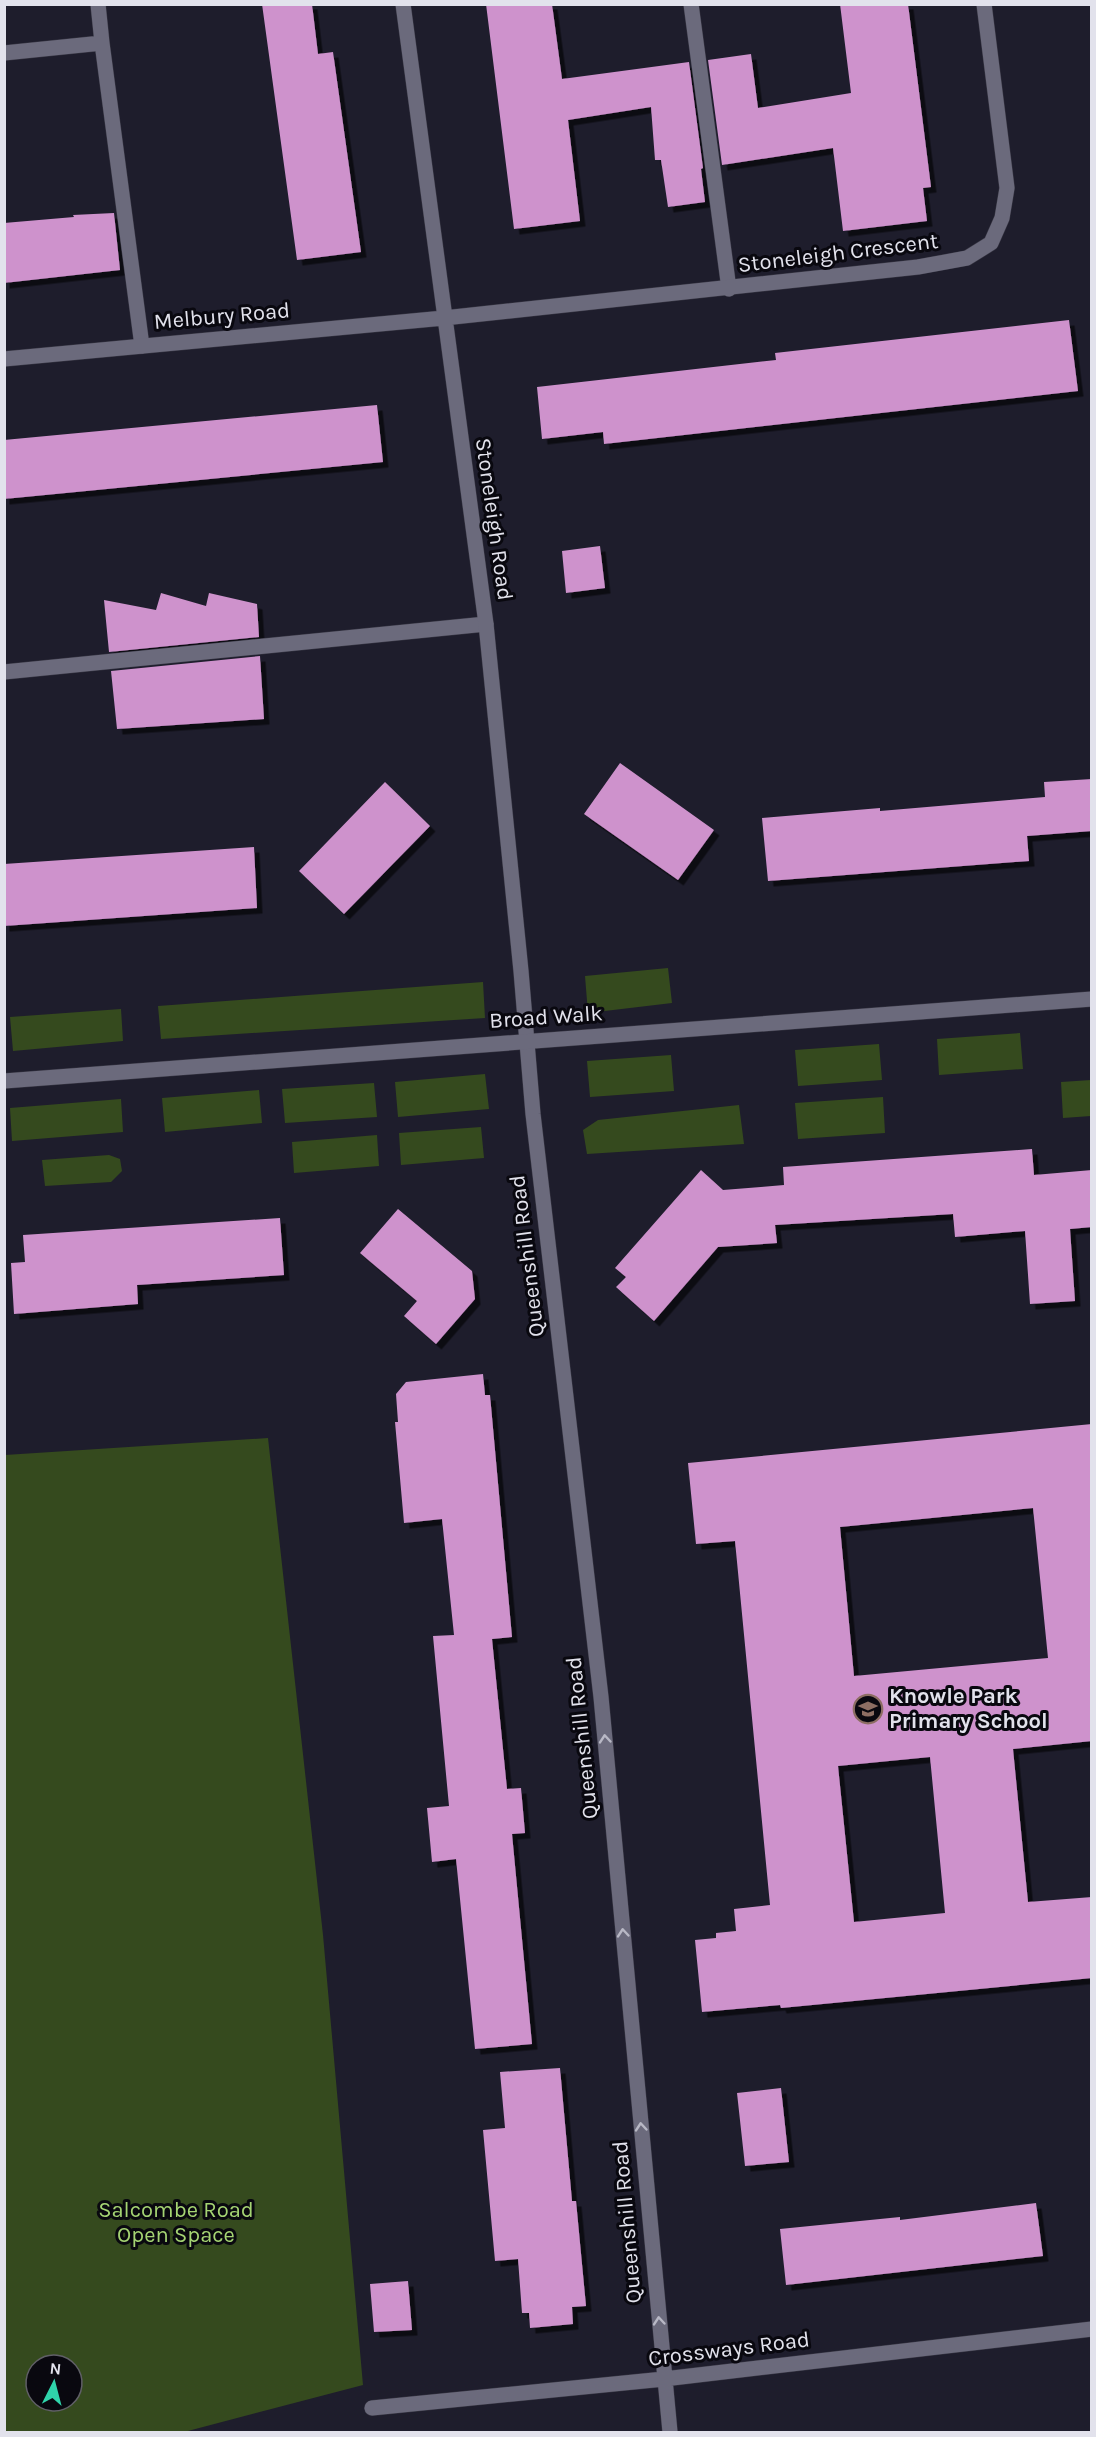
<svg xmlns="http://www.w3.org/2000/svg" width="1096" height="2437" font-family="Karla,sans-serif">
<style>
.green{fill:#354a1e;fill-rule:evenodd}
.building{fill:#ce92cc;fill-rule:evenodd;filter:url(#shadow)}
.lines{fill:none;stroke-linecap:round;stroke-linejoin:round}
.lane-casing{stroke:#383744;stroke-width:16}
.street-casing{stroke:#383744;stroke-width:16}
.secondary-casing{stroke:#383744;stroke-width:16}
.lane{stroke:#6b6a7c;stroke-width:15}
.street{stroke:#6b6a7c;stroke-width:15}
.secondary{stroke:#6b6a7c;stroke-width:15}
.oneway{stroke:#b8b8c5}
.labels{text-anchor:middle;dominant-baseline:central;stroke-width:6;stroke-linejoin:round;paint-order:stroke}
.street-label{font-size:22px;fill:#e2e2ec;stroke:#09080f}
.poi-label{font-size:22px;font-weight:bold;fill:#e2e2ec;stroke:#09080f;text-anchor:start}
.park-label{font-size:22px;fill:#a5d473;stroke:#09080f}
</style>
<defs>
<filter id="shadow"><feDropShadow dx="5.5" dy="5.5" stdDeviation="0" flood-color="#0009"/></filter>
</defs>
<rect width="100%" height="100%" fill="#1e1d2c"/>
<path class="green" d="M 668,968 L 672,1003 L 588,1013 L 585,976 Z
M 483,982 L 485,1018 L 161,1039 L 158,1006 Z
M 121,1009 L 123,1041 L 13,1051 L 10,1017 Z
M 1020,1033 L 1023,1069 L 939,1075 L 937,1039 Z
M 879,1044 L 882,1080 L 798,1086 L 795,1050 Z
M 671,1055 L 674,1091 L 590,1097 L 587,1061 Z
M 485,1074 L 489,1109 L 398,1117 L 395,1082 Z
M 1091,1080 L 1091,1116 L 1063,1118 L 1061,1082 Z
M 374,1083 L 377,1117 L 285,1123 L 282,1089 Z
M 259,1090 L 262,1123 L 165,1132 L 162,1098 Z
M 883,1097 L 885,1133 L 798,1139 L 795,1103 Z
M 121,1099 L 123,1132 L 12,1141 L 10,1108 Z
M 739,1105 L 744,1144 L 587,1154 L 583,1130 L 598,1120 Z
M 481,1127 L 484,1158 L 401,1165 L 399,1133 Z
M 377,1135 L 379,1166 L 294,1173 L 292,1142 Z
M 109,1155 L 120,1159 L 122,1171 L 111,1182 L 45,1186 L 42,1160 Z
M 268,1438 L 323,1935 L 363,2385 L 184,2432 L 5,2432 L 5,1455 ZM 36,2365 L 72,2365 L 72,2401 L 36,2401 Z"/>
<path class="building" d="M 262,4 L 312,4 L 318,54 L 333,52 L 361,252 L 297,260 Z
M 486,4 L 552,4 L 562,79 L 689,62 L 703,168 L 701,169 L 705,202 L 668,207 L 661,160 L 655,160 L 651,107 L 568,120 L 580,221 L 514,229 Z
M 840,4 L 908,4 L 931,187 L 923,188 L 927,221 L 843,231 L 833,148 L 722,165 L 708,60 L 751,54 L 758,108 L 851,93 Z
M 114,213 L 120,270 L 4,283 L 4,223 L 74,217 L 73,215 Z
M 1069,320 L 1078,391 L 604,444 L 603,432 L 542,439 L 537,387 L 776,360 L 775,353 Z
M 377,405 L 383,462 L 4,499 L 4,440 Z
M 600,546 L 605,588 L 566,593 L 562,551 Z
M 161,593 L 206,606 L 209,593 L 257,604 L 259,637 L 109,652 L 104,600 L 156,610 Z
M 260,656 L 264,719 L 117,729 L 111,671 Z
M 620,763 L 714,830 L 678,880 L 584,814 Z
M 1092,779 L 1092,831 L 1027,836 L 1029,861 L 768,881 L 762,818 L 880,808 L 880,811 L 1045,797 L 1044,782 Z
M 385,782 L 430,826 L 344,914 L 299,871 Z
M 254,847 L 257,908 L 4,926 L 4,864 Z
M 1032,1149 L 1034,1175 L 1092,1170 L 1092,1227 L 1070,1229 L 1075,1301 L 1030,1304 L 1025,1231 L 955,1237 L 953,1214 L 775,1225 L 777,1243 L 718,1247 L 654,1321 L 616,1287 L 626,1277 L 615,1268 L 701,1170 L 723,1190 L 784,1185 L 783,1167 Z
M 398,1209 L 472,1271 L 475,1299 L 436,1344 L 404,1316 L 417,1301 L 360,1253 Z
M 280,1218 L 284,1275 L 137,1285 L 138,1304 L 14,1314 L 11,1263 L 25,1262 L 23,1235 Z
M 483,1374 L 485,1395 L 490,1395 L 512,1637 L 492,1639 L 507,1789 L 521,1788 L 525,1833 L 512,1834 L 532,2044 L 475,2049 L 456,1859 L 432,1862 L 427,1808 L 449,1806 L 433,1636 L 454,1635 L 442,1519 L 404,1523 L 395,1422 L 398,1422 L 396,1394 L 406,1382 Z
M 1092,1424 L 1092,1741 L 1013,1749 L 1028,1902 L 1092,1897 L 1092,1978 L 781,2008 L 780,2005 L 702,2012 L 695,1940 L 716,1938 L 716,1933 L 736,1931 L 734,1909 L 770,1905 L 735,1541 L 696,1544 L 688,1463 ZM 1033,1508 L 1048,1658 L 854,1676 L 840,1527 ZM 930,1757 L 945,1913 L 854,1922 L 838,1766 Z
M 560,2068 L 572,2201 L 576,2201 L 586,2306 L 572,2307 L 573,2324 L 530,2328 L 529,2313 L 522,2313 L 518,2259 L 495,2261 L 483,2130 L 505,2128 L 500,2072 Z
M 781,2088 L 789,2162 L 745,2166 L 737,2093 Z
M 1036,2203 L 1043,2256 L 786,2285 L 780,2229 L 900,2217 L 900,2220 Z
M 408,2281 L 412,2330 L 374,2332 L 370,2284 Z"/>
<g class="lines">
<g class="lane-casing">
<path id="lane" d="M 691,4 L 729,289
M 102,43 L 142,346
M 4,53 L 102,43 L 98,4
M 4,672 L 486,624"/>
</g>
<g class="street-casing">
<path id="street" d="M 403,4 L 486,624 L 521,971 L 533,1114 L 601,1697 L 670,2432
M 4,359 L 444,318 L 918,267 L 967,258 L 991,243 L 1002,218 L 1007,188 L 984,4
M 372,2408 L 664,2379 L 1092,2329"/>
</g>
<g class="secondary-casing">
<path id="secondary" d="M 4,1081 L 1092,999"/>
</g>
<use href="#lane" class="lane"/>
<use href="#street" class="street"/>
<use href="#secondary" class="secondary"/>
</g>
<defs><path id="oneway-chevron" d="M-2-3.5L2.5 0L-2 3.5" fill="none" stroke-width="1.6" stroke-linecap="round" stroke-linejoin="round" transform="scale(1.5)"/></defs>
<g class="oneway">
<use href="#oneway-chevron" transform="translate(605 1739) rotate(-95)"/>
<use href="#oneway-chevron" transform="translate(623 1933) rotate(-95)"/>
<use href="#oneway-chevron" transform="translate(641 2127) rotate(-95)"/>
<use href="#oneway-chevron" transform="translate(659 2321) rotate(-95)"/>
</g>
<defs>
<g id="school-ring" transform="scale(1.5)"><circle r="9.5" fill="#09080f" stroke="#8d6e63" stroke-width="1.5"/><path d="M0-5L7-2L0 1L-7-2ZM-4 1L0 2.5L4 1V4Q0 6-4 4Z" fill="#8d6e63"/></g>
</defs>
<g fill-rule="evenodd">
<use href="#school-ring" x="868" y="1709"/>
</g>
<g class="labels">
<g class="street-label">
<text transform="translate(838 253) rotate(-7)">Stoneleigh Crescent</text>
<text transform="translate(222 316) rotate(-5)">Melbury Road</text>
<text transform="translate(494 519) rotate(82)">Stoneleigh Road</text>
<text transform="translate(546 1017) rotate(-4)">Broad Walk</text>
<text transform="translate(527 1256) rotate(-97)">Queenshill Road</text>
<text transform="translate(582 1738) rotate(-96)">Queenshill Road</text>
<text transform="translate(627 2222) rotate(-95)">Queenshill Road</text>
<text transform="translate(729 2349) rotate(-7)">Crossways Road</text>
</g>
<g class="poi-label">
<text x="889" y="1696">Knowle Park<tspan x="889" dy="25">Primary School</tspan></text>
</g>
<g class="park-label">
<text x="176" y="2210">Salcombe Road<tspan x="176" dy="25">Open Space</tspan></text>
</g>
</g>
<rect width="1096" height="2437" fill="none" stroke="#e2e2ec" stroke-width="12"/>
<g transform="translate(54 2383) rotate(6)"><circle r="28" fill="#09080f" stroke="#605f67" stroke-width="1.5"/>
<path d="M0-4.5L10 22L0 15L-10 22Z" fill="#2fd4aa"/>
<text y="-9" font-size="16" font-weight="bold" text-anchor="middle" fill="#e2e2ec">N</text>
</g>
</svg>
